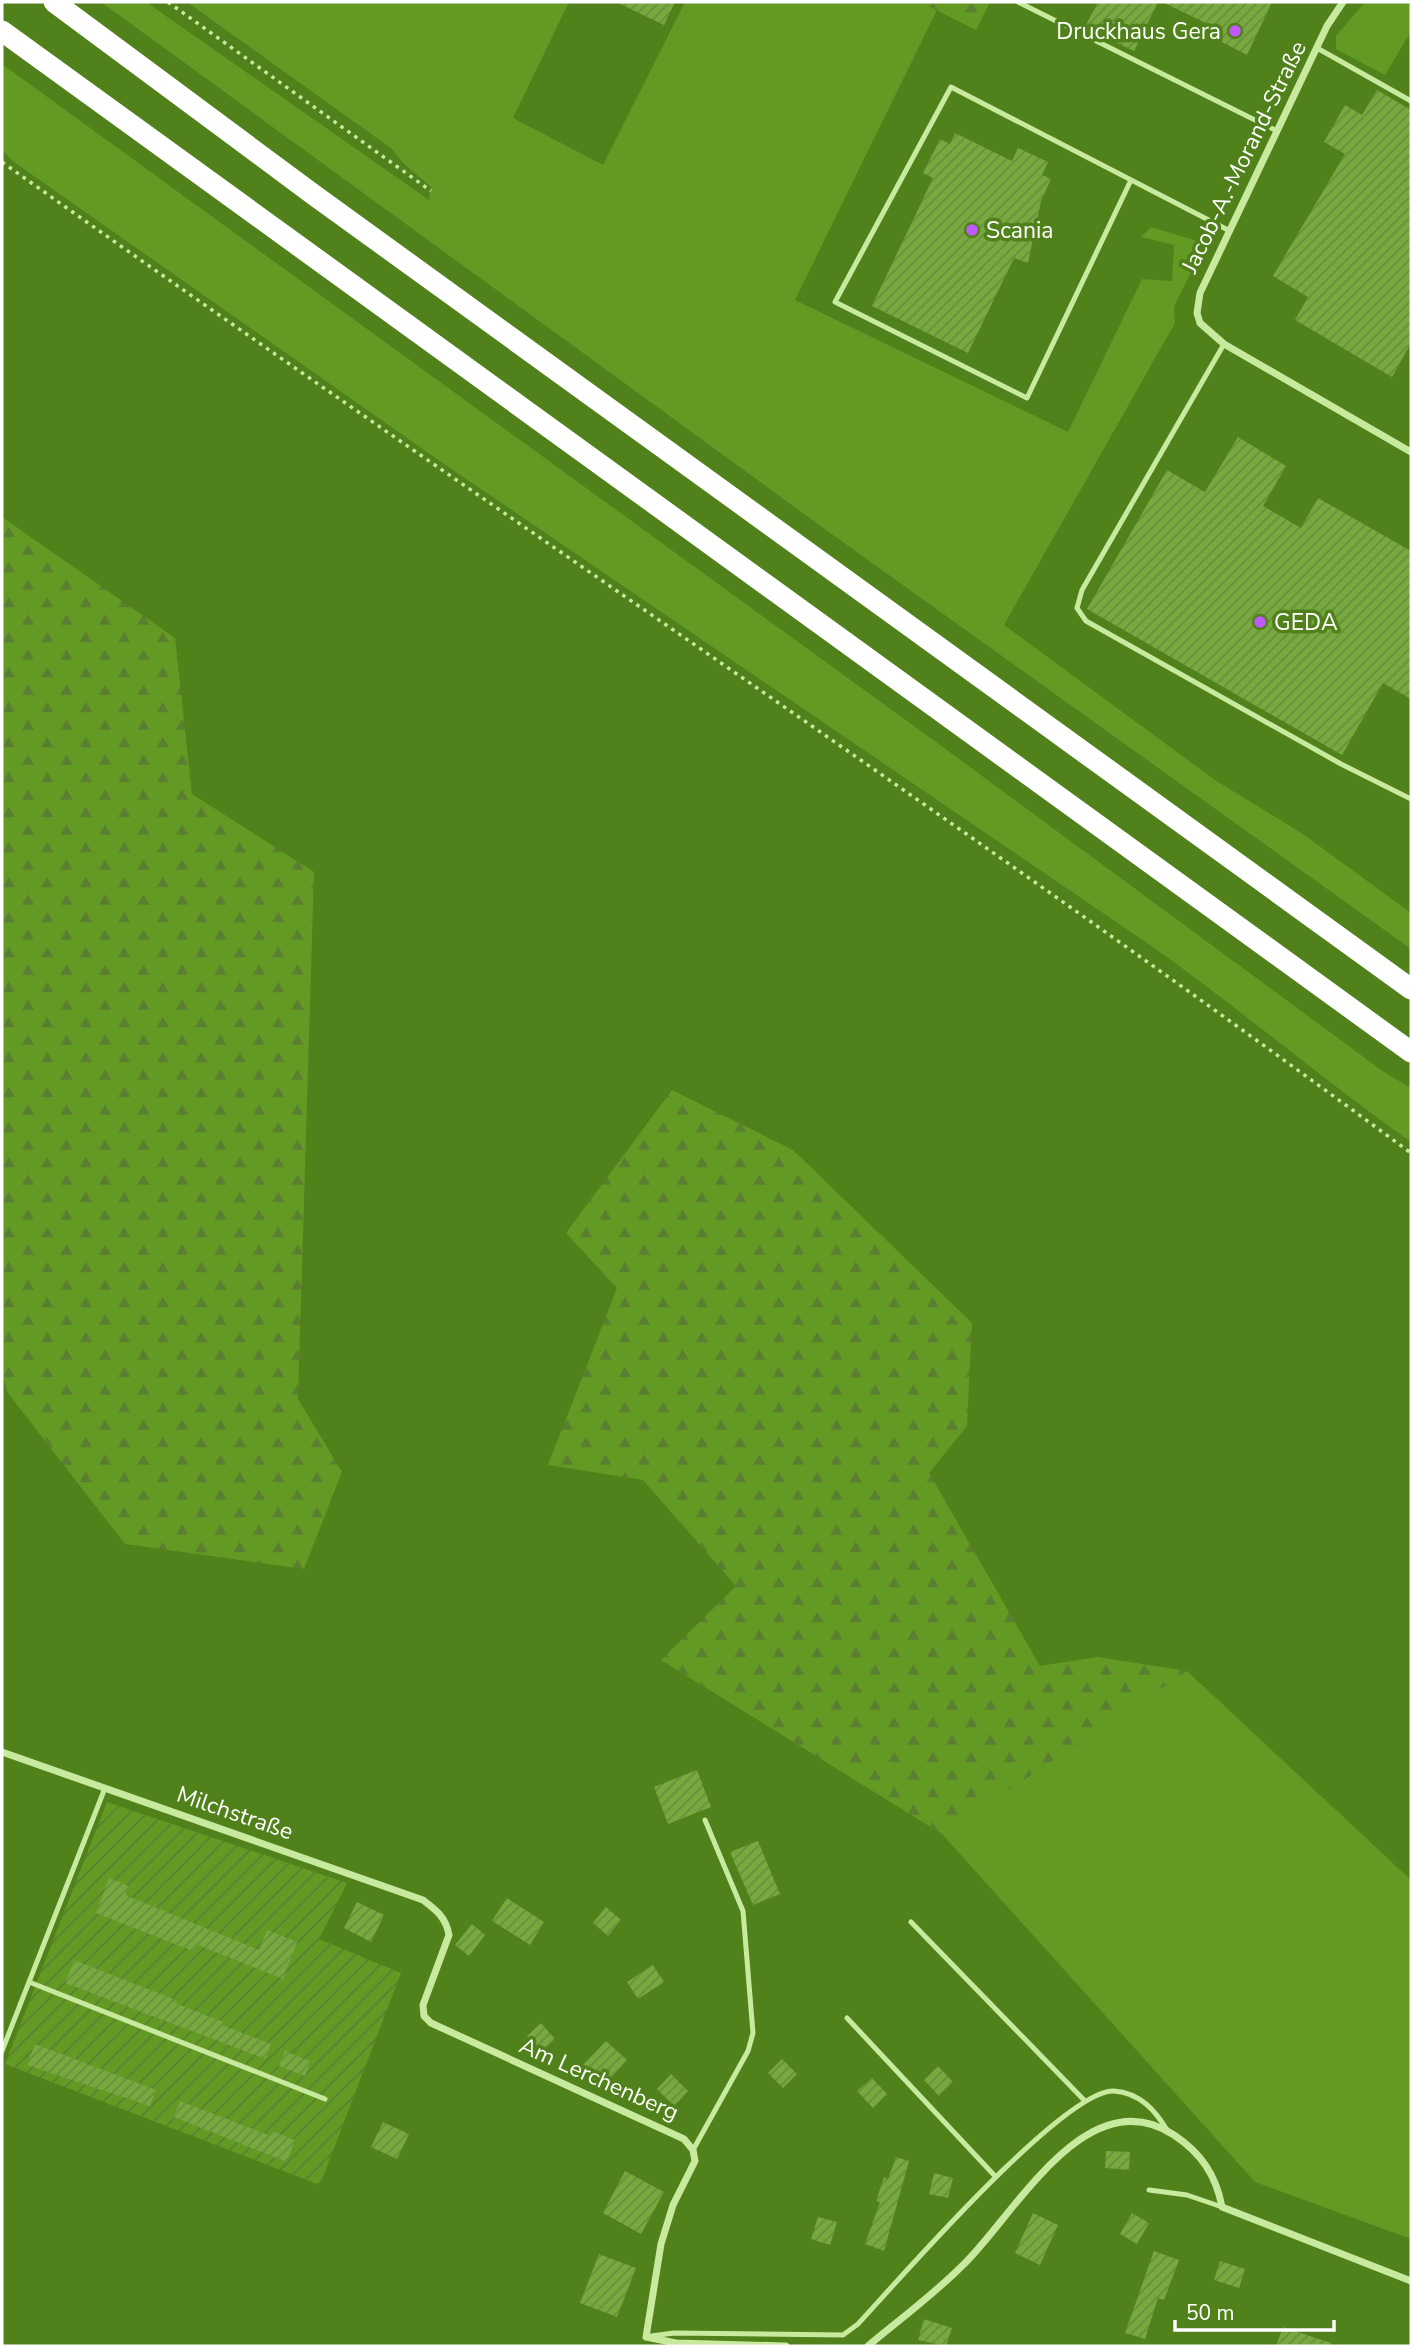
<svg xmlns="http://www.w3.org/2000/svg" width="1413" height="2348" font-family="'Nunito Sans',sans-serif">
<style>
.grass{fill:#639a23}
.forest{fill:url(#forest-firs)}
.garden{fill:url(#garden-furrows)}
.building{fill:url(#building-hatch)}
.lines{fill:none;stroke-linecap:round;stroke-linejoin:round}
.path{stroke:#c7ea9e;stroke-width:3.5;stroke-dasharray:3.5 5;stroke-linecap:butt}
.lane{stroke:#c7ea9e;stroke-width:5}
.street{stroke:#c7ea9e;stroke-width:7}
.highway{stroke:#fff;stroke-width:21}
.poi-dot{fill:#c05afc;stroke:#50811a;stroke-width:2.5}
.labels{text-anchor:middle;dominant-baseline:central;stroke-width:7;stroke-linejoin:round;paint-order:stroke}
.poi-label{font-size:23px;fill:#fff;stroke:#50811a;text-anchor:start}
.street-label{font-size:23px;fill:#fff;stroke:#50811a}
</style>
<defs>
<pattern id="forest-firs" width="22" height="20" patternUnits="userSpaceOnUse" patternTransform="scale(1.75)"><rect width="22" height="20" fill="#639a23"/><path d="M5 1l3.5 6h-7zM16 11l3.5 6h-7z" fill="#5b7f31"/></pattern>
<pattern id="garden-furrows" width="10" height="10" patternUnits="userSpaceOnUse" patternTransform="scale(1.75)"><rect width="10" height="10" fill="#639a23"/><path d="M-1 1l2-2M0 10L10 0M9 11l2-2" fill="none" stroke="#5b7f31"/></pattern>
<pattern id="building-hatch" width="6" height="6" patternUnits="userSpaceOnUse" patternTransform="scale(1.75)"><rect width="6" height="6" fill="#77a93e"/><path d="M-1 1l2-2M0 6l6-6M5 7l2-2" fill="none" stroke="#6a8d42"/></pattern>
</defs>
<rect width="100%" height="100%" fill="#50811a"/>
<path class="grass" d="M 101,2 L 146,2 L 429,200 L 431,187 L 404,164 L 392,149 L 187,2 L 569,2 L 513,118 L 603,165 L 685,2 L 920,2 L 937,10 L 795,300 L 1068,432 L 1142,279 L 1172,281 L 1174,245 L 1141,237 L 1151,227 L 1200,242 L 1201,251 L 1174,307 L 1175,323 L 1004,625 L 1215,780 L 1303,834 L 1411,913 L 1411,949 L 833,535 Z
M 1365,2 L 1411,2 L 1411,31 L 1385,75 L 1336,49 L 1336,36 Z
M 2,64 L 936,742 L 1384,1072 L 1411,1088 L 1411,1142 C 1322,1079 1239,1008 1150,945 L 434,457 L 14,162 L 2,150 Z
M 1187,1671 L 1411,1880 L 1411,2239 L 1255,2182 L 942,1834 Z"/>
<path class="forest" d="M 920,2 L 990,2 L 976,30 Z
M 2,517 L 175,638 L 192,794 L 314,872 L 298,1399 L 342,1472 L 304,1569 L 125,1544 L 8,1393 L 2,1374 Z
M 672,1090 L 793,1150 L 972,1323 L 967,1426 L 929,1473 L 1040,1666 L 1098,1657 L 1187,1671 L 942,1834 L 661,1660 L 736,1586 L 643,1480 L 548,1465 L 617,1288 L 566,1233 Z"/>
<path class="garden" d="M 107,1802 L 347,1883 L 319,1939 L 401,1973 L 320,2185 L 5,2064 Z"/>
<path class="building" d="M 616,2 L 675,2 L 664,25 Z
M 1098,2 L 1158,2 L 1134,51 L 1085,27 Z
M 1162,2 L 1272,2 L 1247,55 L 1210,36 L 1214,27 Z
M 1377,90 L 1411,110 L 1411,343 L 1392,377 L 1295,320 L 1308,297 L 1273,276 L 1345,154 L 1324,142 L 1345,105 L 1362,115 Z
M 955,133 L 1012,161 L 1018,148 L 1048,162 L 1042,175 L 1051,179 L 1041,201 L 1028,263 L 1014,258 L 968,353 L 872,306 L 933,178 L 923,173 L 940,139 L 950,144 Z
M 1238,437 L 1286,466 L 1263,506 L 1301,528 L 1318,498 L 1411,551 L 1411,699 L 1383,683 L 1342,755 L 1087,609 L 1167,470 L 1205,492 Z
M 697,1770 L 711,1807 L 668,1824 L 654,1787 Z
M 758,1841 L 780,1894 L 753,1905 L 730,1852 Z
M 109,1878 L 128,1886 L 125,1895 L 259,1950 L 267,1930 L 297,1942 L 283,1979 L 196,1944 L 193,1951 L 96,1913 Z
M 507,1898 L 544,1922 L 530,1945 L 492,1921 Z
M 357,1902 L 384,1915 L 371,1942 L 344,1928 Z
M 606,1907 L 621,1920 L 608,1936 L 593,1923 Z
M 472,1924 L 485,1935 L 469,1956 L 455,1945 Z
M 74,1960 L 176,2000 L 175,2003 L 223,2022 L 222,2025 L 271,2044 L 266,2059 L 65,1983 Z
M 653,1965 L 664,1982 L 638,1999 L 627,1982 Z
M 541,2023 L 555,2039 L 541,2052 L 527,2036 Z
M 606,2041 L 627,2060 L 601,2089 L 579,2069 Z
M 35,2044 L 156,2090 L 150,2106 L 27,2065 Z
M 285,2051 L 311,2062 L 305,2076 L 279,2066 Z
M 782,2059 L 797,2074 L 783,2088 L 768,2073 Z
M 938,2066 L 953,2082 L 939,2096 L 924,2080 Z
M 671,2074 L 688,2091 L 674,2106 L 657,2089 Z
M 872,2078 L 887,2094 L 873,2108 L 857,2091 Z
M 180,2101 L 271,2136 L 272,2131 L 295,2140 L 287,2162 L 174,2117 Z
M 383,2122 L 409,2134 L 397,2159 L 371,2147 Z
M 1106,2151 L 1130,2152 L 1129,2170 L 1105,2168 Z
M 896,2157 L 909,2161 L 884,2251 L 865,2244 L 880,2202 L 876,2201 L 884,2177 L 888,2179 Z
M 625,2171 L 664,2192 L 641,2234 L 603,2213 Z
M 934,2173 L 953,2178 L 948,2198 L 929,2194 Z
M 1033,2213 L 1058,2225 L 1040,2265 L 1015,2253 Z
M 1132,2213 L 1149,2223 L 1137,2244 L 1120,2234 Z
M 818,2217 L 837,2222 L 830,2245 L 811,2239 Z
M 1154,2251 L 1179,2260 L 1164,2300 L 1158,2298 L 1145,2339 L 1125,2333 Z
M 599,2254 L 636,2268 L 617,2317 L 580,2303 Z
M 1220,2261 L 1245,2269 L 1239,2288 L 1214,2280 Z
M 924,2319 L 952,2328 L 946,2346 L 918,2340 Z
M 1283,2327 L 1331,2343 L 1330,2346 L 1276,2346 Z"/>
<g class="lines">
<path class="path" d="M 168,2 L 431,191
M 2,162 C 470,495 949,812 1411,1153"/>
<path class="lane" d="M 1018,2 L 1275,130
M 1317,48 L 1411,101
M 1131,180 L 1027,398 L 835,302 L 951,87 L 1228,230
M 1224,344 L 1082,590 L 1077,608 L 1086,621 L 1341,764 L 1411,799
M 911,1922 L 1085,2101
M 29,1982 L 325,2099
M 847,2018 L 994,2175
M 2,2051 L 105,1788
M 693,2150 L 748,2051 L 753,2033 L 743,1911 L 705,1820
M 1149,2190 L 1187,2195 L 1222,2207
M 651,2336 L 674,2333 L 843,2335 L 858,2324 C 897,2282 1064,2089 1114,2091 C 1140,2093 1155,2110 1167,2130"/>
<path class="street" d="M 1343,2 L 1327,26 L 1200,293 L 1197,313 L 1200,323 L 1224,344 L 1411,452
M 2,1752 L 423,1900 C 436,1910 446,1917 449,1935 L 423,2005 L 424,2016 L 431,2023 L 684,2139 L 693,2150 L 695,2161 L 673,2205 L 661,2244 L 646,2337 L 676,2343 L 786,2346
M 868,2346 C 899,2320 933,2295 962,2266 C 1013,2218 1086,2077 1174,2135 C 1201,2153 1216,2175 1222,2207 L 1411,2281"/>
<path class="highway" d="M 54,2 L 314,195 L 1411,989
M 2,31 L 1411,1052"/>
</g>
<g class="poi-dot">
<circle cx="1235" cy="31" r="7"/>
<circle cx="972" cy="230" r="7"/>
<circle cx="1260" cy="622" r="7"/>
</g>
<g class="labels">
<g class="poi-label">
<text x="1221" y="31" text-anchor="end">Druckhaus Gera</text>
<text x="986" y="230">Scania</text>
<text x="1274" y="622">GEDA</text>
</g>
<g class="street-label">
<text transform="translate(1244 157) rotate(-64)">Jacob-A.-Morand-Straße</text>
<text transform="translate(235 1813) rotate(19)">Milchstraße</text>
<text transform="translate(599 2079) rotate(24)">Am Lerchenberg</text>
</g>
</g>
<rect width="1413" height="2348" fill="none" stroke="#ffffff" stroke-width="7"/>
<path d="M1175 2320v10h159v-10" fill="none" stroke="#ffffff" stroke-width="3.5"/>
<text x="1186" y="2320" font-size="21" fill="#ffffff" stroke="#50811a" stroke-width="5" paint-order="stroke">50 m</text>
</svg>
